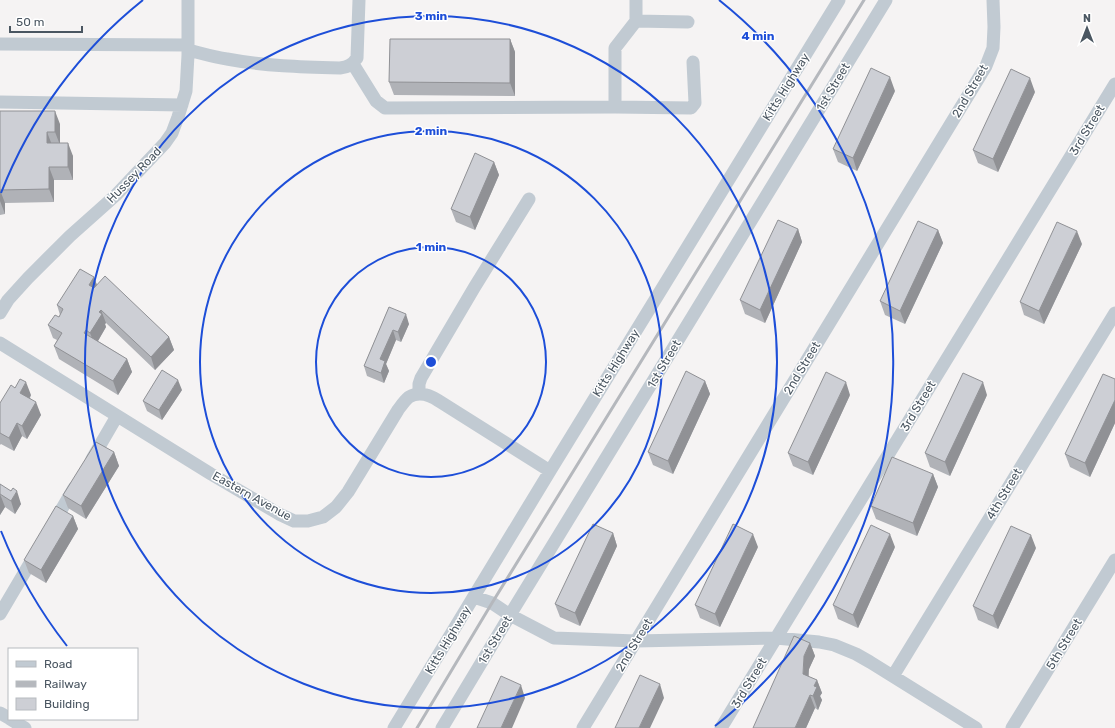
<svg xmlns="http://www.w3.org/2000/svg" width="1115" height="728" font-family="Rubik,sans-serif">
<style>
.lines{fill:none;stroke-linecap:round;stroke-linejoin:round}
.minor{stroke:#c1cad2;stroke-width:13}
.rail{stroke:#b5b8bd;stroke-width:3}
.wall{fill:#b0b2b7}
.shaded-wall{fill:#909195}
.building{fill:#cdcfd5;stroke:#909195}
.ring{fill:none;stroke:#1d4ed8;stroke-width:2}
.labels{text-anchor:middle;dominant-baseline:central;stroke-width:3;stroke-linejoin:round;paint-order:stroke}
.street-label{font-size:12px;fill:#4a5661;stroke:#fff}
.centre{fill:#1d4ed8;stroke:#fff;stroke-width:2}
.ring-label{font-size:12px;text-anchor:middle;font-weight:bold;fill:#1d4ed8;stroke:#fff;stroke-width:3;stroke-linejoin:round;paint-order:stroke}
</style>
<rect width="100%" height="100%" fill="#f5f3f3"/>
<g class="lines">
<path class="minor" d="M 636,0 L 636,21
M 0,44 L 188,45
M 188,50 C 201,53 213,57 227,59 C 264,66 302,67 340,68 C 348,67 352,65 357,58 L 359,0
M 353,64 L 376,101 L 385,108 L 615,107 L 691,108 L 695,103 L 693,62
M 0,102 L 182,105
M 615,107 L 615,48 L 636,21 L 688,22
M 0,313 L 8,300 L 28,278 L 70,236 L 116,195 L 165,143 L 172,133 L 178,117 L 186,91 L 188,55 L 188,0
M 0,343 L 211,474 L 279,514 L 294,521 L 308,521 L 323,517 L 336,507 L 348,492 L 398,410 C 401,406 405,400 409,397 C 419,391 430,395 439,401 L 550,471
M 419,394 L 419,384 L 421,378 L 474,288 L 529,199
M 92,459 L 117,416
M 53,524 L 74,488
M 474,597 L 492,603 L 510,615 L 554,638 L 636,641 L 776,638 L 819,642 L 834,645 L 856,654 L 870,662 L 976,728
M 0,614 L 36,553
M 893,676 L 1115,313
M 0,713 L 9,718
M 10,719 L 25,728
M 394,728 L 550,471 L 839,0
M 442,728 L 510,615 L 886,0
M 583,728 L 986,66 L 993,48 L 994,27 L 993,0
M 721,728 L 1115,84
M 1012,728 L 1115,560"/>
<path class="rail" d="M 417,728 L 492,603 L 864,0"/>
</g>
<path class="wall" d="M 510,39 L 515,52 L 515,96 L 394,95 L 389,82 Z
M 895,91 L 857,171 L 838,162 L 833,149 Z
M 1035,92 L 998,172 L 978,163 L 973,150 Z
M 0,111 L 60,124 L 60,143 L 73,156 L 73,180 L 54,180 L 54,202 L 5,203 L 5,214 L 0,215 Z
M 494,162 L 499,175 L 475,230 L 456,222 L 451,209 Z
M 798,229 L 802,242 L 765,323 L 745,314 L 740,300 Z
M 938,230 L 943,243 L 905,324 L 885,315 L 880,301 Z
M 1082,244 L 1044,324 L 1024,315 L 1020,302 Z
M 94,277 L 97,285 L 169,337 L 174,350 L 155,370 L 106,323 L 105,324 L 106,327 L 98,341 L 127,359 L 132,372 L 118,395 L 59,359 L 54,346 L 57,340 L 53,338 L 48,325 L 59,317 L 60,315 L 57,305 Z
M 389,307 L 409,324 L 401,342 L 396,340 L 386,364 L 389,371 L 384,383 L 367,376 L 364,366 Z
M 1115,379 L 1115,423 L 1090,477 L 1070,467 L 1065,454 Z
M 705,381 L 710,394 L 673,474 L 653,465 L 648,452 Z
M 182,390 L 162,420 L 147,411 L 143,401 Z
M 31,395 L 30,398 L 41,415 L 27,439 L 22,436 L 14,451 L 1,444 L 0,445 L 0,403 Z
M 850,395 L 813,475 L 793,466 L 788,453 Z
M 987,395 L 950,476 L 930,467 L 925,453 Z
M 114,452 L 119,466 L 86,519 L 68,508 L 63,495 Z
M 933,474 L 938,487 L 917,536 L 876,519 L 871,506 Z
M 0,484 L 21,504 L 15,514 L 5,507 L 0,515 Z
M 73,516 L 78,529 L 46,583 L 29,573 L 24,560 Z
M 613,533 L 617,546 L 580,626 L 560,617 L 555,604 Z
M 758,547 L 720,627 L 700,618 L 695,605 Z
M 895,547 L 858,628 L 838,619 L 833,605 Z
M 1036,548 L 998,629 L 978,620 L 973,606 Z
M 810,643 L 815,656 L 809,669 L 808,676 L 817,680 L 822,693 L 820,696 L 822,700 L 818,710 L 815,708 L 806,728 Z"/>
<path class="shaded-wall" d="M 510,39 L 515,52 L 515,96 L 510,83 Z
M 890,77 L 895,91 L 857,171 L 853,158 Z
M 1030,78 L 1035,92 L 998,172 L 993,159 Z
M 55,111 L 60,124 L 60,145 L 55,132 Z
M 47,132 L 52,145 L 47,143 Z
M 68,143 L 73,156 L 73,180 L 68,167 Z
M 494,162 L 499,175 L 475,230 L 470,217 Z
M 49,167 L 54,180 L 54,202 L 49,189 Z
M 0,190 L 5,203 L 5,214 L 0,201 Z
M 798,229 L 802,242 L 765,323 L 760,310 Z
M 938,230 L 943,243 L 905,324 L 900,311 Z
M 1077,231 L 1082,244 L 1044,324 L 1039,311 Z
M 94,277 L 99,291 L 89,285 Z
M 101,310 L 106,323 L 105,324 L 106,327 L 95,346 L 90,333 L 99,312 Z
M 406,314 L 409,324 L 401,342 L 398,332 Z
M 393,330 L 396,340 L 386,364 L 389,371 L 384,383 L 381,373 L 380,359 Z
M 169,337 L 174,350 L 155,370 L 151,357 Z
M 127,359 L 132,372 L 118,395 L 113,381 Z
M 178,380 L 182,390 L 162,420 L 159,410 Z
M 705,381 L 710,394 L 673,474 L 668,461 Z
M 26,382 L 31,395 L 25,406 L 20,393 Z
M 846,382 L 850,395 L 813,475 L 808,462 Z
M 983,382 L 987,395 L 950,476 L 945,462 Z
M 1115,400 L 1115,423 L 1090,477 L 1085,463 Z
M 36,402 L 41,415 L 27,439 L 22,426 Z
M 17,423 L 22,436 L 14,451 L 9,438 Z
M 114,452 L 119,466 L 86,519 L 81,506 Z
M 933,474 L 938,487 L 917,536 L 913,523 Z
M 17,491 L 21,504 L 15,514 L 11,501 Z
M 0,494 L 5,507 L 0,515 Z
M 73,516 L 78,529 L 46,583 L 41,570 Z
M 613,533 L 617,546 L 580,626 L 575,613 Z
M 753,534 L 758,547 L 720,627 L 715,614 Z
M 890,534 L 895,547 L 858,628 L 853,615 Z
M 1031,535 L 1036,548 L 998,629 L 993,616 Z
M 810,643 L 815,656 L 809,669 L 808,687 L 803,674 L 804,656 Z
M 817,680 L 822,693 L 820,696 L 822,700 L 818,710 L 813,696 L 814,686 Z
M 660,684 L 664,698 L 650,728 L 639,728 Z
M 521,685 L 525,698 L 512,728 L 501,728 Z
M 810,695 L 815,708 L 806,728 L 795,728 Z"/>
<path class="building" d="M 390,39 L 510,39 L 510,83 L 389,82 Z
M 871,68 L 890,77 L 853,158 L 833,149 Z
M 1011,69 L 1030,78 L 993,159 L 973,150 Z
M 0,111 L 55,111 L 55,132 L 47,132 L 47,143 L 68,143 L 68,167 L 49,167 L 49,189 L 0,190 L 0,201 Z
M 475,153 L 494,162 L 470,217 L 451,209 Z
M 778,220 L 798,229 L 760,310 L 740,300 Z
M 918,221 L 938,230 L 900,311 L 880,301 Z
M 1057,222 L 1077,231 L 1039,311 L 1020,302 Z
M 80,269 L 94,277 L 89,285 L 94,288 L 105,276 L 169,337 L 151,357 L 101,310 L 99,312 L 102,314 L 90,333 L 86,330 L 84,333 L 127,359 L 113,381 L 54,346 L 62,333 L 48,325 L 55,315 L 59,317 L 63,309 L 57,305 Z
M 389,307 L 406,314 L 398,332 L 393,330 L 380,359 L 385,361 L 381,373 L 364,366 Z
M 162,370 L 178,380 L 159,410 L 143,401 Z
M 686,371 L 705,381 L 668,461 L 648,452 Z
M 826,372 L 846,382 L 808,462 L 788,453 Z
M 963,373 L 983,382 L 945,462 L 925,453 Z
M 1103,374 L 1115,379 L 1115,400 L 1085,463 L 1065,454 Z
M 20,379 L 26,382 L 20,393 L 36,402 L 22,426 L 17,423 L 9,438 L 0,433 L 0,403 L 11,385 L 15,388 Z
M 96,442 L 114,452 L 81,506 L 63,495 Z
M 892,457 L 933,474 L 913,523 L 871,506 Z
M 0,484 L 11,491 L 13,488 L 17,491 L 11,501 L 0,494 Z
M 56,506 L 73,516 L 41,570 L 24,560 Z
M 593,524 L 613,533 L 575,613 L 555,604 Z
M 733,524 L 753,534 L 715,614 L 695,605 Z
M 871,525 L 890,534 L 853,615 L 833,605 Z
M 1011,526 L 1031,535 L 993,616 L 973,606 Z
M 794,636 L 810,643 L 804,656 L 803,674 L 817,680 L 814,686 L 817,687 L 813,696 L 810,695 L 795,728 L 753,728 Z
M 640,675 L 660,684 L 639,728 L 615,728 Z
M 501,676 L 521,685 L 501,728 L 477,728 Z"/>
<g class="ring">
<circle cx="431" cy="362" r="115"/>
<circle cx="431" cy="362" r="231"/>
<circle cx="431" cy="362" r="346"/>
<path d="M67 646A462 462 0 0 1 1 531M1 193A462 462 0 0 1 143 0M719 0A462 462 0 0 1 715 726"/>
</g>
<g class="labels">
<g class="street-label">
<text transform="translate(786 87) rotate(-58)">Kitts Highway</text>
<text transform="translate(833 87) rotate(-59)">1st Street</text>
<text transform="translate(970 91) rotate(-60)">2nd Street</text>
<text transform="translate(1087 130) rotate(-59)">3rd Street</text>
<text transform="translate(134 175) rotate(-46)">Hussey Road</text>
<text transform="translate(616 363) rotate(-58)">Kitts Highway</text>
<text transform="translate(664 364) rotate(-59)">1st Street</text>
<text transform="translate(802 368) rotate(-59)">2nd Street</text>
<text transform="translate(918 406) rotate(-59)">3rd Street</text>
<text transform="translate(1004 494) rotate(-59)">4th Street</text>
<text transform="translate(252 496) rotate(29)">Eastern Avenue</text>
<text transform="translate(448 640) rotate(-59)">Kitts Highway</text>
<text transform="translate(495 640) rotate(-59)">1st Street</text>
<text transform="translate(1064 644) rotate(-59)">5th Street</text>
<text transform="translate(634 645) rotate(-59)">2nd Street</text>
<text transform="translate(749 683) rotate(-59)">3rd Street</text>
</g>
</g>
<circle cx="431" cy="362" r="6" class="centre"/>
<g class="ring-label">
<text x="431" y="20">3 min</text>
<text x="758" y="40">4 min</text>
<text x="431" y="135">2 min</text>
<text x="431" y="251">1 min</text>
</g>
<rect x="8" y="648" width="130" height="72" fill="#ffffff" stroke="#b7bbc0"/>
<rect x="16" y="661" width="20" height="6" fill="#c1cad2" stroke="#b7bbc0"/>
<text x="44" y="668" font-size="12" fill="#4a5661">Road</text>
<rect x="16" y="681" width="20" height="6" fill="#b5b8bd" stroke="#b7bbc0"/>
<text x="44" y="688" font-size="12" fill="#4a5661">Railway</text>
<rect x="16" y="698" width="20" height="12" fill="#cdcfd5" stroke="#b7bbc0"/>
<text x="44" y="708" font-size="12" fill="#4a5661">Building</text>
<g transform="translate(1087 28)" stroke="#ffffff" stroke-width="3" paint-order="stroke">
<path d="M0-3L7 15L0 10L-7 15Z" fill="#4a5661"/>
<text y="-6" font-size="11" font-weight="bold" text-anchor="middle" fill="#4a5661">N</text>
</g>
<path d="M10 26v6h72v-6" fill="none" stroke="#4a5661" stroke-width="2"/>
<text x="16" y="26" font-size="12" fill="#4a5661" stroke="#ffffff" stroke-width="3" paint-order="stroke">50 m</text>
</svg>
